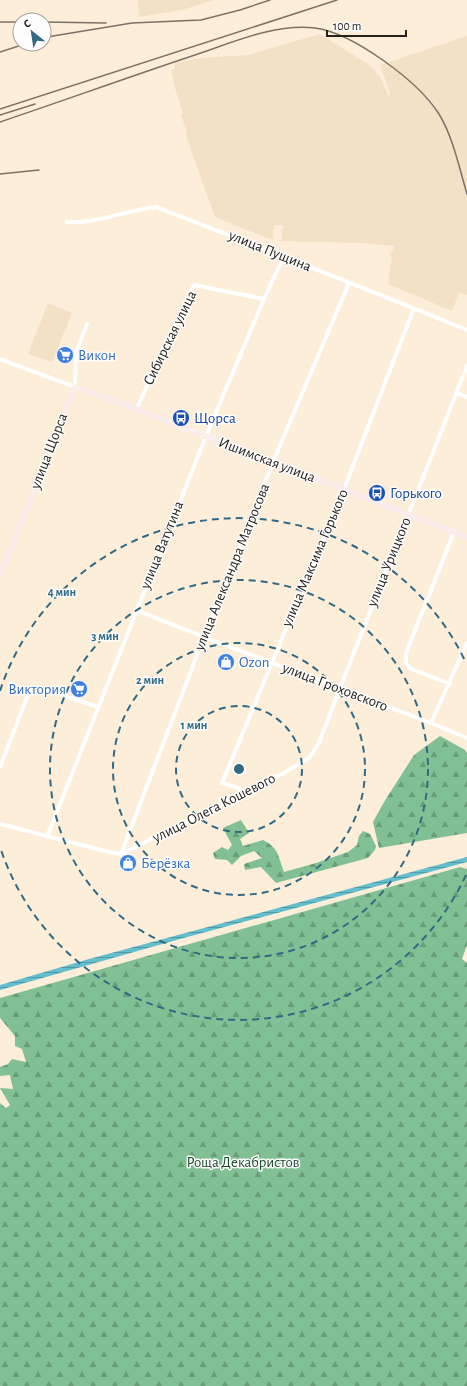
<svg xmlns="http://www.w3.org/2000/svg" width="467" height="1386" font-family="'Alegreya Sans',sans-serif">
<style>
.built{fill:#f3e1c5}
.forest{fill:url(#forest-firs)}
.water{fill:url(#water-rules)}
.lines{fill:none;stroke-linecap:round;stroke-linejoin:round}
.minor{stroke:#fff;stroke-width:4}
.secondary{stroke:#fbedec;stroke-width:6}
.rail{stroke:#7b7265;stroke-width:1.5}
.ring{fill:none;stroke:#336985;stroke-width:2;stroke-dasharray:7 5}
.labels{text-anchor:middle;dominant-baseline:central;stroke-width:3;stroke-linejoin:round;paint-order:stroke}
.street-label{font-size:15px;fill:#26211a;stroke:#fdfdfd}
.shop-label{font-size:15px;fill:#366cbe;stroke:#fdfdfd;text-anchor:start}
.transit-label{font-size:15px;fill:#164399;stroke:#fdfdfd;text-anchor:start}
.park-label{font-size:15px;fill:#1a492c;stroke:#fdfdfd}
.centre{fill:#336985;stroke:#fdfdfd;stroke-width:2}
.ring-label{font-size:12px;text-anchor:middle;font-weight:bold;fill:#336985;stroke:#fdfdfd;stroke-width:3;stroke-linejoin:round;paint-order:stroke}
</style>
<defs>
<pattern id="forest-firs" width="22" height="20" patternUnits="userSpaceOnUse"><rect width="22" height="20" fill="#81c095"/><path d="M5 1l3.5 6h-7zM16 11l3.5 6h-7z" fill="#699c79"/></pattern>
<pattern id="water-rules" width="6" height="5" patternUnits="userSpaceOnUse"><rect width="6" height="5" fill="#63bece"/><path d="M0 2.5h6" fill="none" stroke="#519aa6"/></pattern>
</defs>
<rect width="100%" height="100%" fill="#fceed9"/>
<path class="built" d="M 138,0 L 214,0 L 182,10 L 139,17 Z
M 320,34 L 371,66 L 380,77 L 389,97 L 390,93 L 380,65 L 467,36 L 467,295 L 459,293 L 452,311 L 388,284 L 392,257 L 389,254 L 392,251 L 393,251 L 394,246 L 362,243 L 281,241 L 283,225 L 274,225 L 273,240 L 244,229 L 215,217 L 186,136 L 187,133 L 181,114 L 183,113 L 173,82 L 174,81 L 171,70 L 175,69 L 174,64 L 200,58 L 248,55 Z
M 48,303 L 72,313 L 52,362 L 28,354 Z"/>
<path class="forest" d="M 440,736 L 465,750 L 467,753 L 467,833 L 379,848 L 373,822 L 384,802 L 414,755 Z
M 241,820 L 249,833 L 240,839 L 243,846 L 263,840 C 279,848 278,856 284,872 L 316,863 L 348,852 L 357,845 L 359,836 L 363,831 L 370,834 L 376,846 L 375,850 L 368,858 L 276,883 L 261,867 L 245,870 L 244,864 L 262,858 L 254,851 L 241,856 L 232,865 L 227,860 L 215,859 L 213,853 L 222,847 L 228,850 L 232,845 L 223,828 Z
M 460,867 L 467,869 L 467,945 L 462,959 L 467,963 L 467,1386 L 0,1386 L 0,1103 L 6,1108 L 10,1105 L 0,1088 L 13,1089 L 10,1075 L 0,1076 L 0,1067 L 8,1064 L 12,1059 L 26,1062 L 22,1049 L 15,1046 L 15,1036 L 0,1018 L 0,998 Z"/>
<path class="water" d="M 467,857 L 467,862 L 180,939 L 0,990 L 0,985 L 89,959 Z"/>
<g class="lines">
<path class="minor" d="M 67,222 C 97,224 126,210 156,207 C 260,247 364,288 467,330
M 0,359 L 75,387 L 76,353 L 87,324
M 456,393 L 467,397
M 136,410 L 194,285 L 264,299
M 136,610 L 204,637 L 431,723 L 467,738
M 450,684 L 409,668 L 406,663 L 406,653 L 454,532
M 431,723 L 467,643
M 0,767 L 31,687 L 45,689 L 98,707
M 244,793 L 238,788 L 222,783 L 344,489 L 414,308
M 0,824 L 109,852 L 121,854 L 282,774 L 309,758 L 319,743 L 340,688 L 467,366
M 47,837 L 206,436 L 264,299 L 284,256
M 121,854 L 204,637 L 273,462 L 349,283"/>
<path class="secondary" d="M 0,575 L 75,387 L 104,397 L 467,537"/>
<path class="rail" d="M 0,22 L 20,22
M 44,22 L 106,23
M 44,38 L 53,36 L 132,23 L 201,20 L 240,10 L 270,0
M 0,52 L 25,44
M 0,109 L 337,0
M 0,115 L 35,104
M 0,122 C 65,100 129,77 195,55 C 231,43 276,23 315,28 C 353,33 418,81 439,114 C 453,137 459,167 467,194
M 0,174 L 39,170"/>
</g>
<g class="ring">
<circle cx="239" cy="769" r="63"/>
<circle cx="239" cy="769" r="126"/>
<circle cx="239" cy="769" r="189"/>
<path d="M466 875A251 251 0 0 1 0 847M0 691A251 251 0 0 1 466 663"/>
</g>
<defs>
<g id="supermarket-disc" transform="scale(0.9)"><circle r="9.5" fill="#3f7fe0" stroke="#fdfdfd"/><path d="M-6-5.5h2.5l.6 2H6L4.5 2H-2.5L-4.4-4H-6ZM-1.5 3.2a1.3 1.3 0 1 0 .1 0ZM3 3.2a1.3 1.3 0 1 0 .1 0Z" fill="#fff"/></g>
<g id="bus-disc" transform="scale(0.9)"><circle r="9.5" fill="#1a4fb4" stroke="#fdfdfd"/><path d="M-5-6H5V4H4V6H2V4H-2V6H-4V4H-5ZM-3.5-4V0h7V-4ZM-3.5 1.2v1.5H-2V1.2ZM2 1.2v1.5H3.5V1.2Z" fill="#fff"/></g>
<g id="shop-disc" transform="scale(0.9)"><circle r="9.5" fill="#3f7fe0" stroke="#fdfdfd"/><path d="M-5-2.5h2.3a2.7 3.5 0 0 1 5.4 0H5L5.5 6h-11ZM-1.5-2.5h3a1.5 2.3 0 0 0-3 0Z" fill="#fff"/></g>
</defs>
<g fill-rule="evenodd">
<use href="#supermarket-disc" x="65" y="355"/>
<use href="#bus-disc" x="181" y="418"/>
<use href="#bus-disc" x="377" y="493"/>
<use href="#shop-disc" x="226" y="662"/>
<use href="#supermarket-disc" x="79" y="689"/>
<use href="#shop-disc" x="128" y="863"/>
</g>
<g class="labels">
<g class="street-label">
<text transform="translate(270 251) rotate(22)">улица Пущина</text>
<text transform="translate(170 338) rotate(-64)">Сибирская улица</text>
<text transform="translate(49 451) rotate(-69)">улица Щорса</text>
<text transform="translate(267 460) rotate(21)">Ишимская улица</text>
<text transform="translate(162 545) rotate(-68)">улица Ватутина</text>
<text transform="translate(315 558) rotate(-67)">улица Максима Горького</text>
<text transform="translate(389 562) rotate(-68)">улица Урицкого</text>
<text transform="translate(232 567) rotate(-68)">улица Александра Матросова</text>
<text transform="translate(335 687) rotate(21)">улица Гроховского</text>
<text transform="translate(214 808) rotate(-27)">улица Олега Кошевого</text>
</g>
<g class="shop-label">
<text x="78" y="355">Викон</text>
<text x="239" y="662">Ozon</text>
<text x="66" y="689" text-anchor="end">Виктория</text>
<text x="141" y="863">Берёзка</text>
</g>
<g class="transit-label">
<text x="194" y="418">Щорса</text>
<text x="390" y="493">Горького</text>
</g>
<g class="park-label">
<text x="243" y="1162">Роща Декабристов</text>
</g>
</g>
<circle cx="239" cy="769" r="6" class="centre"/>
<g class="ring-label">
<text x="62" y="596">4 мин</text>
<text x="105" y="640">3 мин</text>
<text x="150" y="684">2 мин</text>
<text x="194" y="729">1 мин</text>
</g>
<g transform="translate(32 32) rotate(330)"><circle r="19" fill="#fdfdfd" stroke="#a7a5a2"/>
<path d="M0-3L7 15L0 10L-7 15Z" fill="#336985"/>
<text y="-6" font-size="11" font-weight="bold" text-anchor="middle" fill="#26211a">С</text>
</g>
<path d="M327 30v6h79v-6" fill="none" stroke="#26211a" stroke-width="2"/>
<text x="333" y="30" font-size="12" fill="#26211a" stroke="#fdfdfd" stroke-width="3" paint-order="stroke">100 m</text>
</svg>
